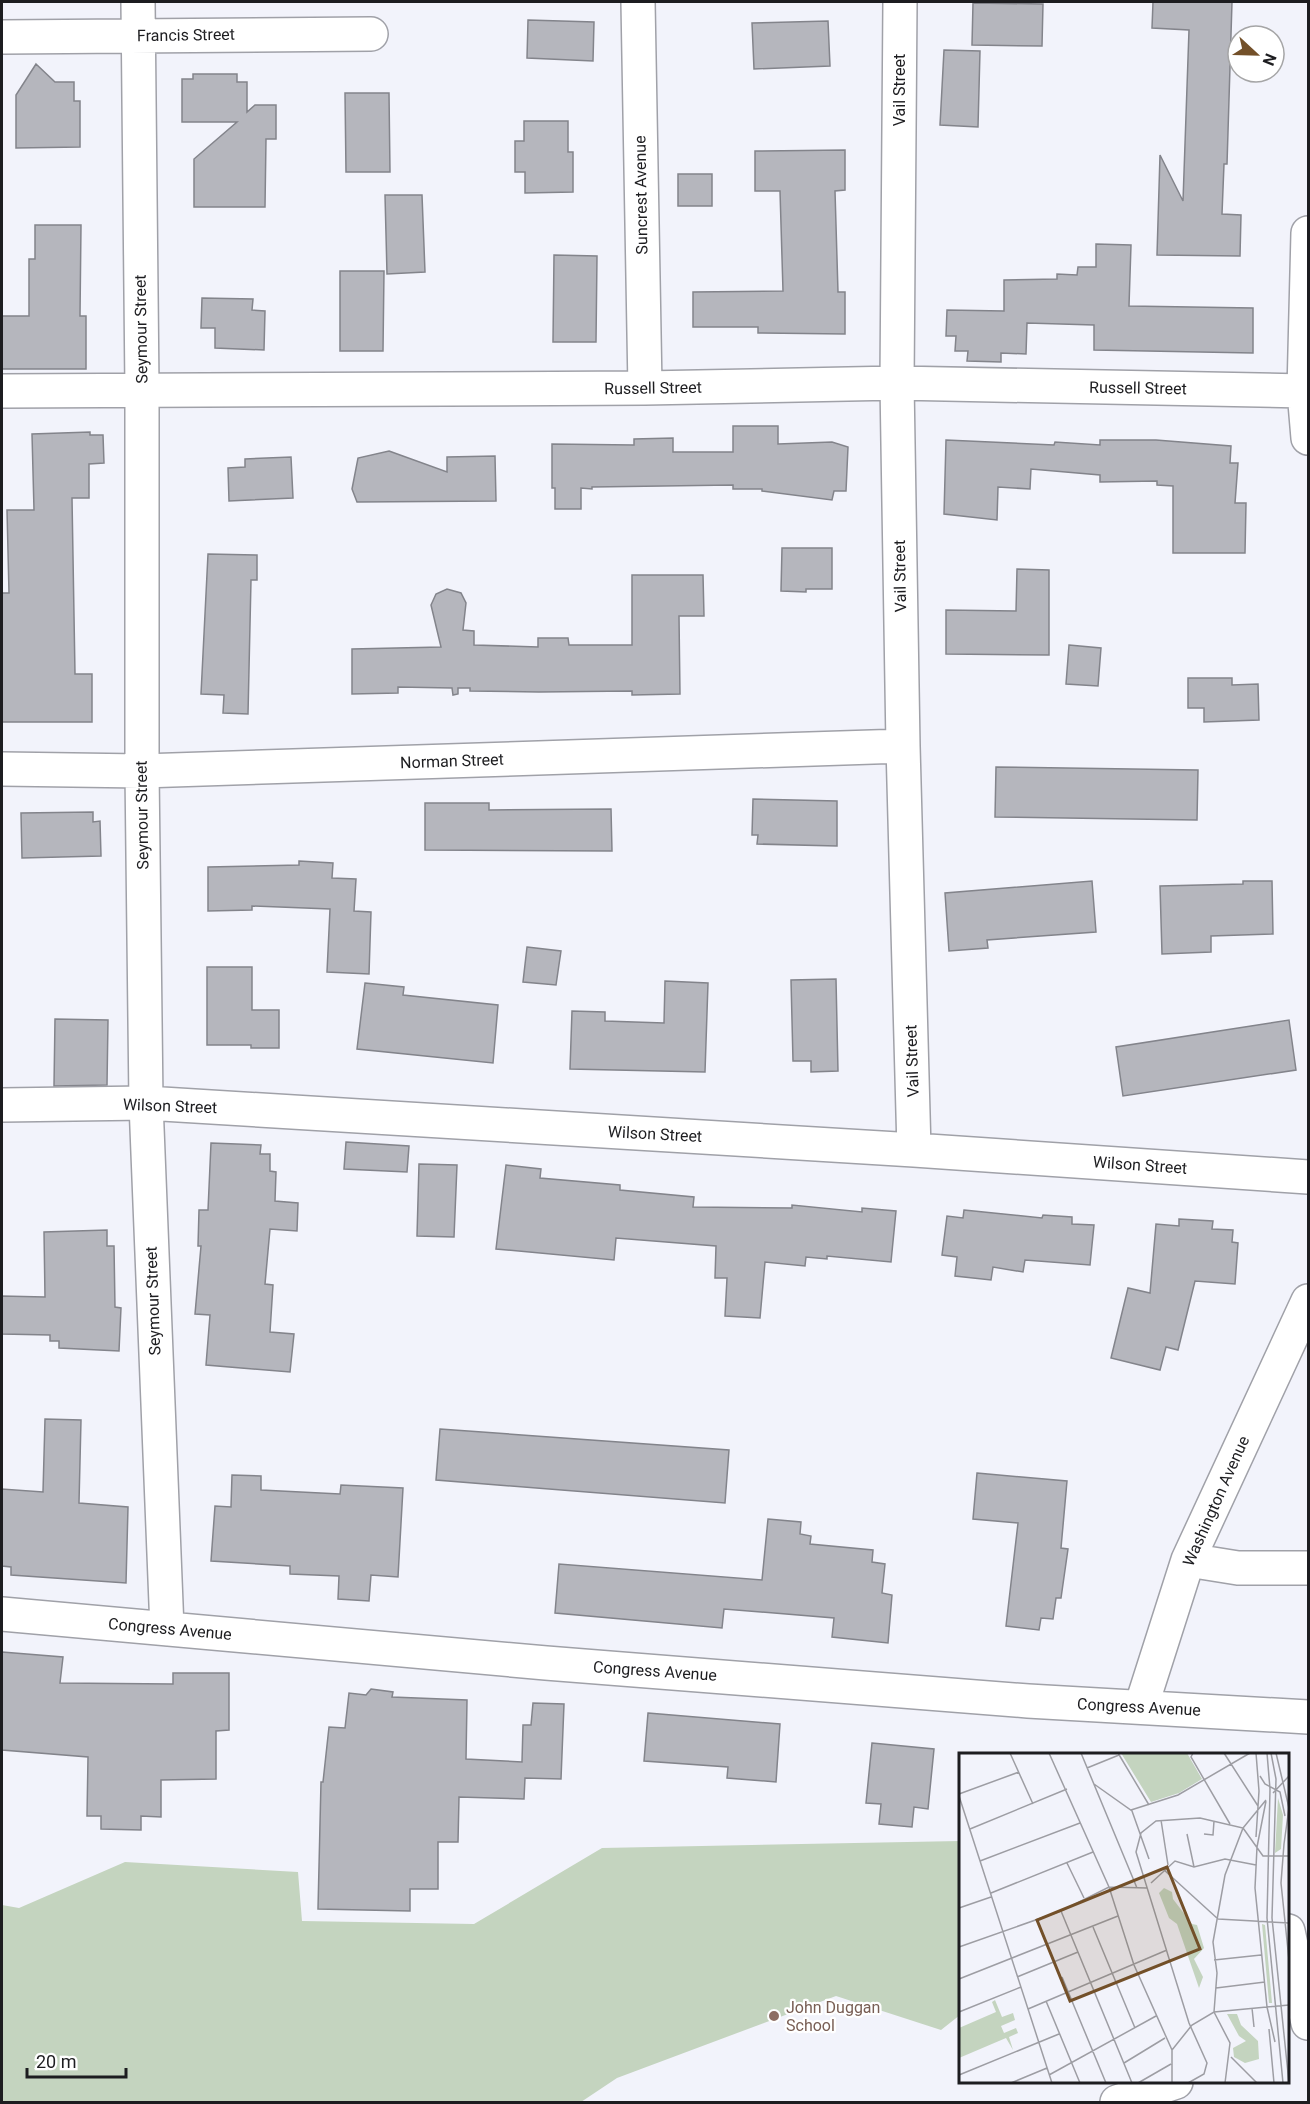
<svg xmlns="http://www.w3.org/2000/svg" width="1310" height="2104" font-family="Roboto,sans-serif">
<style>
.green{fill:#c4d4bf}
.building{fill:#b5b6bd;stroke:#83848b;stroke-width:1.5}
.lines{fill:none;stroke-linecap:round;stroke-linejoin:round}
.minor-casing{stroke:#a0a1a8;stroke-width:36}
.minor{stroke:#fff;stroke-width:33}
.education-dot{fill:#8d6e63;stroke:#fff;stroke-width:2}
.labels{text-anchor:middle;dominant-baseline:central;stroke-width:4.5;stroke-linejoin:round;paint-order:stroke}
.street-label{font-size:16px;fill:#1d1d20;stroke:#fff}
.education-label{font-size:16px;fill:#785e54;stroke:#fff;text-anchor:start}
.inset-road{fill:none;stroke:#9d9da3;stroke-width:1.5}
.view{fill:#735029;fill-opacity:0.15;stroke:#735029;stroke-width:3}
.inset-edge{fill:none;stroke:#1d1d20;stroke-width:3}
</style>
<rect width="100%" height="100%" fill="#f2f3fb"/>
<path class="green" d="M 960,1841 L 960,2015 L 941,2030 L 836,1996 L 617,2078 L 581,2102 L 2,2102 L 2,1905 L 19,1908 L 125,1862 L 298,1872 L 302,1921 L 474,1924 L 602,1848 Z"/>
<path class="building" d="M 1153,2 L 1232,2 L 1227,164 L 1224,164 L 1222,214 L 1241,215 L 1240,256 L 1157,255 L 1160,155 L 1183,201 L 1189,30 L 1152,28 Z
M 973,3 L 1043,4 L 1042,46 L 972,45 Z
M 528,20 L 594,22 L 593,61 L 527,58 Z
M 828,21 L 830,66 L 754,69 L 752,23 Z
M 944,50 L 980,51 L 978,127 L 940,125 Z
M 36,64 L 55,82 L 74,82 L 74,101 L 80,101 L 80,147 L 16,148 L 16,95 Z
M 193,74 L 237,74 L 237,82 L 247,82 L 247,112 L 255,105 L 276,105 L 276,139 L 266,139 L 265,207 L 194,207 L 194,159 L 237,122 L 182,122 L 182,79 L 193,79 Z
M 345,93 L 389,93 L 390,172 L 346,172 Z
M 524,121 L 568,121 L 568,152 L 573,152 L 573,192 L 525,193 L 525,172 L 515,172 L 515,141 L 524,141 Z
M 845,150 L 845,190 L 835,191 L 838,292 L 845,292 L 845,334 L 758,333 L 758,327 L 693,327 L 693,292 L 783,291 L 780,191 L 755,191 L 755,151 Z
M 678,174 L 712,174 L 712,206 L 678,206 Z
M 385,195 L 422,195 L 425,272 L 387,274 Z
M 35,225 L 81,225 L 80,316 L 86,316 L 86,369 L 2,369 L 2,316 L 29,316 L 29,259 L 35,259 Z
M 1096,244 L 1131,245 L 1129,306 L 1253,308 L 1253,353 L 1094,350 L 1094,325 L 1027,323 L 1026,354 L 1001,353 L 1001,362 L 967,361 L 968,351 L 955,351 L 956,336 L 946,336 L 947,310 L 1004,311 L 1004,280 L 1057,279 L 1057,274 L 1077,275 L 1078,267 L 1096,267 Z
M 554,255 L 597,256 L 596,342 L 553,342 Z
M 340,271 L 384,271 L 383,351 L 340,351 Z
M 202,298 L 253,299 L 252,310 L 265,311 L 264,350 L 215,348 L 215,328 L 201,328 Z
M 733,426 L 778,426 L 778,444 L 832,442 L 848,447 L 846,491 L 834,491 L 832,500 L 762,491 L 762,489 L 733,489 L 733,485 L 592,487 L 592,489 L 581,488 L 581,509 L 555,509 L 555,488 L 552,488 L 552,444 L 634,445 L 634,439 L 673,438 L 673,452 L 733,452 Z
M 90,432 L 90,435 L 103,435 L 104,463 L 89,464 L 89,498 L 72,498 L 75,674 L 92,674 L 92,722 L 2,722 L 2,593 L 9,593 L 7,510 L 34,510 L 32,434 Z
M 946,440 L 1054,445 L 1055,442 L 1100,445 L 1100,440 L 1156,440 L 1231,446 L 1230,463 L 1238,463 L 1235,503 L 1246,503 L 1245,553 L 1173,553 L 1173,486 L 1157,485 L 1157,481 L 1100,482 L 1100,475 L 1031,469 L 1030,489 L 998,487 L 997,520 L 944,514 Z
M 389,451 L 447,472 L 447,457 L 495,456 L 496,501 L 357,502 L 352,489 L 358,458 Z
M 291,457 L 293,498 L 229,501 L 228,468 L 245,467 L 245,459 Z
M 782,548 L 832,548 L 832,589 L 806,589 L 806,592 L 781,591 Z
M 208,554 L 257,555 L 257,580 L 251,580 L 248,714 L 223,713 L 224,695 L 201,694 Z
M 1017,569 L 1049,570 L 1049,655 L 946,654 L 946,610 L 1016,611 Z
M 632,575 L 703,575 L 704,616 L 679,616 L 680,694 L 632,695 L 632,691 L 539,692 L 470,691 L 470,688 L 458,688 L 458,694 L 453,695 L 452,688 L 398,687 L 398,693 L 352,694 L 352,649 L 441,647 L 431,605 L 436,594 L 447,589 L 461,593 L 466,603 L 463,630 L 474,631 L 474,645 L 538,647 L 538,638 L 568,638 L 569,645 L 632,645 Z
M 1069,645 L 1101,648 L 1098,686 L 1066,684 Z
M 1188,678 L 1232,678 L 1232,685 L 1258,684 L 1259,720 L 1204,722 L 1204,708 L 1188,708 Z
M 996,767 L 1198,770 L 1197,820 L 995,817 Z
M 753,799 L 837,801 L 837,846 L 757,844 L 758,835 L 752,835 Z
M 425,803 L 489,803 L 489,810 L 611,809 L 612,851 L 425,850 Z
M 93,812 L 93,822 L 100,821 L 101,856 L 22,858 L 21,813 Z
M 299,861 L 333,863 L 332,878 L 356,879 L 354,911 L 371,912 L 369,974 L 327,972 L 330,909 L 252,906 L 252,910 L 208,911 L 208,867 L 299,865 Z
M 1092,881 L 1096,932 L 987,940 L 988,948 L 949,951 L 945,893 Z
M 1243,881 L 1272,881 L 1273,934 L 1211,936 L 1211,952 L 1162,954 L 1160,886 L 1243,884 Z
M 527,947 L 561,951 L 556,985 L 523,982 Z
M 207,967 L 252,967 L 252,1010 L 279,1010 L 279,1048 L 251,1048 L 251,1045 L 207,1045 Z
M 836,979 L 838,1071 L 811,1072 L 811,1061 L 793,1061 L 791,980 Z
M 665,981 L 708,983 L 705,1072 L 570,1069 L 572,1011 L 605,1012 L 605,1021 L 664,1023 Z
M 365,983 L 404,987 L 403,995 L 498,1005 L 493,1063 L 357,1049 Z
M 55,1019 L 108,1020 L 107,1085 L 54,1086 Z
M 1289,1020 L 1296,1070 L 1123,1096 L 1116,1047 Z
M 346,1142 L 409,1146 L 407,1172 L 344,1169 Z
M 211,1143 L 261,1145 L 260,1154 L 270,1154 L 270,1171 L 276,1172 L 275,1201 L 298,1203 L 297,1231 L 270,1229 L 265,1284 L 273,1285 L 270,1332 L 294,1334 L 290,1372 L 206,1365 L 210,1315 L 195,1314 L 201,1246 L 198,1246 L 199,1210 L 208,1210 Z
M 419,1164 L 457,1165 L 454,1237 L 417,1236 Z
M 506,1165 L 541,1169 L 540,1178 L 620,1185 L 620,1190 L 694,1197 L 693,1207 L 792,1208 L 792,1205 L 862,1212 L 862,1208 L 896,1211 L 891,1262 L 827,1256 L 827,1259 L 806,1257 L 805,1266 L 765,1262 L 760,1318 L 725,1316 L 727,1278 L 715,1278 L 716,1246 L 616,1238 L 614,1260 L 496,1249 Z
M 964,1210 L 1042,1218 L 1043,1215 L 1072,1217 L 1072,1224 L 1094,1225 L 1090,1265 L 1025,1260 L 1023,1272 L 993,1267 L 991,1280 L 955,1276 L 957,1257 L 942,1255 L 947,1216 L 963,1218 Z
M 1179,1219 L 1213,1221 L 1212,1229 L 1233,1230 L 1232,1242 L 1238,1243 L 1235,1284 L 1195,1281 L 1178,1350 L 1166,1347 L 1160,1370 L 1111,1358 L 1128,1288 L 1150,1293 L 1156,1224 L 1179,1226 Z
M 107,1230 L 107,1246 L 114,1246 L 115,1307 L 121,1308 L 119,1351 L 59,1348 L 59,1341 L 50,1341 L 50,1335 L 2,1334 L 2,1296 L 45,1297 L 44,1232 Z
M 45,1419 L 81,1420 L 79,1503 L 128,1507 L 126,1583 L 11,1575 L 11,1567 L 2,1566 L 2,1489 L 43,1492 Z
M 440,1429 L 729,1450 L 725,1503 L 436,1480 Z
M 977,1473 L 1067,1481 L 1061,1548 L 1068,1549 L 1061,1598 L 1056,1598 L 1053,1619 L 1041,1618 L 1039,1630 L 1006,1626 L 1018,1523 L 973,1519 Z
M 232,1475 L 261,1476 L 261,1490 L 340,1494 L 341,1485 L 403,1488 L 398,1577 L 371,1575 L 369,1601 L 338,1599 L 339,1576 L 290,1574 L 290,1566 L 211,1561 L 215,1506 L 231,1507 Z
M 768,1519 L 801,1522 L 800,1534 L 811,1536 L 810,1544 L 873,1550 L 872,1562 L 885,1564 L 882,1593 L 892,1595 L 888,1643 L 832,1637 L 834,1618 L 724,1609 L 722,1628 L 555,1613 L 559,1564 L 762,1580 Z
M 2,1652 L 63,1657 L 60,1683 L 173,1684 L 173,1673 L 229,1673 L 229,1730 L 216,1731 L 216,1779 L 161,1780 L 161,1817 L 141,1816 L 141,1830 L 101,1829 L 101,1816 L 87,1816 L 88,1757 L 2,1750 Z
M 371,1689 L 393,1692 L 392,1697 L 467,1700 L 466,1759 L 522,1762 L 523,1725 L 531,1725 L 533,1703 L 564,1704 L 561,1779 L 525,1778 L 524,1799 L 459,1797 L 458,1842 L 438,1842 L 438,1889 L 410,1889 L 410,1911 L 318,1909 L 321,1782 L 323,1782 L 329,1727 L 345,1728 L 349,1693 L 366,1695 Z
M 648,1713 L 780,1724 L 776,1782 L 727,1778 L 728,1767 L 644,1761 Z
M 872,1743 L 934,1749 L 928,1809 L 914,1807 L 912,1827 L 879,1824 L 881,1804 L 866,1803 Z"/>
<g class="lines">
<g class="minor-casing">
<path id="minor" d="M 138,2 L 142,389 L 142,771 L 146,1103 L 167,1629
M 638,2 L 645,388
M 900,2 L 897,383 L 903,746 L 914,1150
M 2,37 L 371,34
M 1308,233 L 1304,391 L 1308,438
M 2,391 L 645,388 L 897,383 L 1304,391
M 2,769 L 142,771 L 903,746
M 2,1105 L 146,1103 L 914,1150 L 1308,1177
M 1188,1560 L 1238,1568 L 1308,1568
M 2,1614 L 546,1663 L 1028,1701 L 1308,1717
M 1141,1707 L 1188,1560 L 1308,1301
M 1288,1931 L 1308,2023
M 1117,2102 L 1176,2082"/>
</g>
<use href="#minor" class="minor"/>
</g>
<circle class="education-dot" cx="774" cy="2016" r="6"/>
<g class="labels">
<g class="street-label">
<text transform="translate(186 35) rotate(-1)">Francis Street</text>
<text transform="translate(899 90) rotate(-90)">Vail Street</text>
<text transform="translate(641 195) rotate(-91)">Suncrest Avenue</text>
<text transform="translate(141 329) rotate(-91)">Seymour Street</text>
<text transform="translate(653 388) rotate(-1)">Russell Street</text>
<text transform="translate(1138 388) rotate(1)">Russell Street</text>
<text transform="translate(900 576) rotate(-91)">Vail Street</text>
<text transform="translate(452 761) rotate(-2)">Norman Street</text>
<text transform="translate(142 815) rotate(-91)">Seymour Street</text>
<text transform="translate(912 1061) rotate(-92)">Vail Street</text>
<text transform="translate(170 1106) rotate(2)">Wilson Street</text>
<text transform="translate(655 1134) rotate(3)">Wilson Street</text>
<text transform="translate(1140 1165) rotate(4)">Wilson Street</text>
<text transform="translate(153 1301) rotate(-92)">Seymour Street</text>
<text transform="translate(1216 1501) rotate(-66)">Washington Avenue</text>
<text transform="translate(170 1629) rotate(5)">Congress Avenue</text>
<text transform="translate(655 1671) rotate(4)">Congress Avenue</text>
<text transform="translate(1139 1707) rotate(3)">Congress Avenue</text>
</g>
<g class="education-label">
<text x="786" y="2007">John Duggan<tspan x="786" dy="18">School</tspan></text>
</g>
</g>
<g transform="translate(959 1753)">
<rect width="330" height="330" fill="#f2f3fb"/>
<path d="M 162,0 L 228,0 L 243,26 L 220,40 L 192,49 ZM 319,45 L 324,62 L 322,96 L 316,100 ZM 205,135 L 213,139 L 214,146 L 233,171 L 238,172 L 245,195 L 235,206 L 244,224 L 240,235 L 218,171 L 210,165 L 200,140 ZM 303,171 L 306,172 L 313,250 L 310,250 ZM 36,247 L 43,264 L 54,260 L 56,267 L 42,273 L 45,280 L 57,275 L 59,280 L 50,284 L 54,297 L 47,285 L 0,305 L 0,275 L 37,259 L 33,249 ZM 268,261 L 278,261 L 282,272 L 299,288 L 300,306 L 286,310 L 275,304 L 274,295 L 287,288 L 280,283 Z" fill="#c4d4bf"/>
<path class="inset-road" d="M 51,0 L 74,51M 90,0 L 150,134 L 175,212 L 213,297M 122,0 L 178,135M 159,0 L 190,52M 234,0 L 232,4 L 271,71M 265,0 L 299,53M 308,0 L 311,36 L 308,165 L 324,330M 312,0 L 317,26 L 313,165 L 330,330M 317,0 L 330,55 L 325,91M 128,15 L 160,2M 301,23 L 306,31 L 321,39 L 326,63M 135,31 L 173,58 L 190,106M 314,40 L 330,23M 0,41 L 60,19M 0,43 L 93,330M 307,47 L 284,75 L 304,103 L 330,103M 172,57 L 219,42 L 291,0M 202,67 L 209,112M 11,76 L 108,36M 228,81 L 235,114M 245,81 L 254,82 L 255,68M 297,84 L 300,38 L 297,0M 325,91 L 322,130 L 330,207M 298,94 L 296,135 L 308,254M 298,94 L 307,48M 21,108 L 121,70M 108,110 L 125,145M 204,116 L 259,166M 192,130 L 216,108 L 235,114 L 266,106 L 297,112M 32,140 L 134,99M 0,155 L 32,144M 102,158 L 173,330M 259,166 L 330,170M 134,174 L 176,275M 0,194 L 102,158 L 150,134 L 188,135M 255,207 L 302,202M 58,224 L 119,199M 103,224 L 147,330M 0,226 L 159,163M 257,235 L 306,229M 87,248 L 121,330M 308,254 L 316,289M 293,255 L 295,274M 69,256 L 208,197M 0,259 L 62,234M 255,259 L 271,290 L 266,330M 310,276 L 315,330M 272,304 L 298,330M 165,310 L 206,285M 0,322 L 100,281M 90,322 L 197,263M 52,330 L 88,315M 179,330 L 212,311M 213,330 L 213,297 L 233,272 L 255,259 L 330,252M 229,330 L 245,321 L 248,310 L 230,270 L 177,99 L 182,80 L 197,68 L 241,65 L 284,75 L 266,122 L 254,189 L 258,220 L 255,259"/>
<path class="view" d="M 208,114 L 241,196 L 111,248 L 78,167 Z"/>
<rect width="330" height="330" class="inset-edge"/>
</g>
<rect width="1310" height="2104" fill="none" stroke="#1d1d20" stroke-width="6"/>
<g transform="translate(1256 54) rotate(112)"><circle r="28" fill="#ffffff" stroke="#a5a5a6" stroke-width="1.5"/>
<path d="M0-4.5L10 22L0 15L-10 22Z" fill="#735029"/>
<text y="-9" font-size="16" font-weight="bold" text-anchor="middle" fill="#1d1d20">N</text>
</g>
<path d="M27 2068v9h99v-9" fill="none" stroke="#1d1d20" stroke-width="3"/>
<text x="36" y="2068" font-size="18" fill="#1d1d20" stroke="#ffffff" stroke-width="4.5" paint-order="stroke">20 m</text>
</svg>
